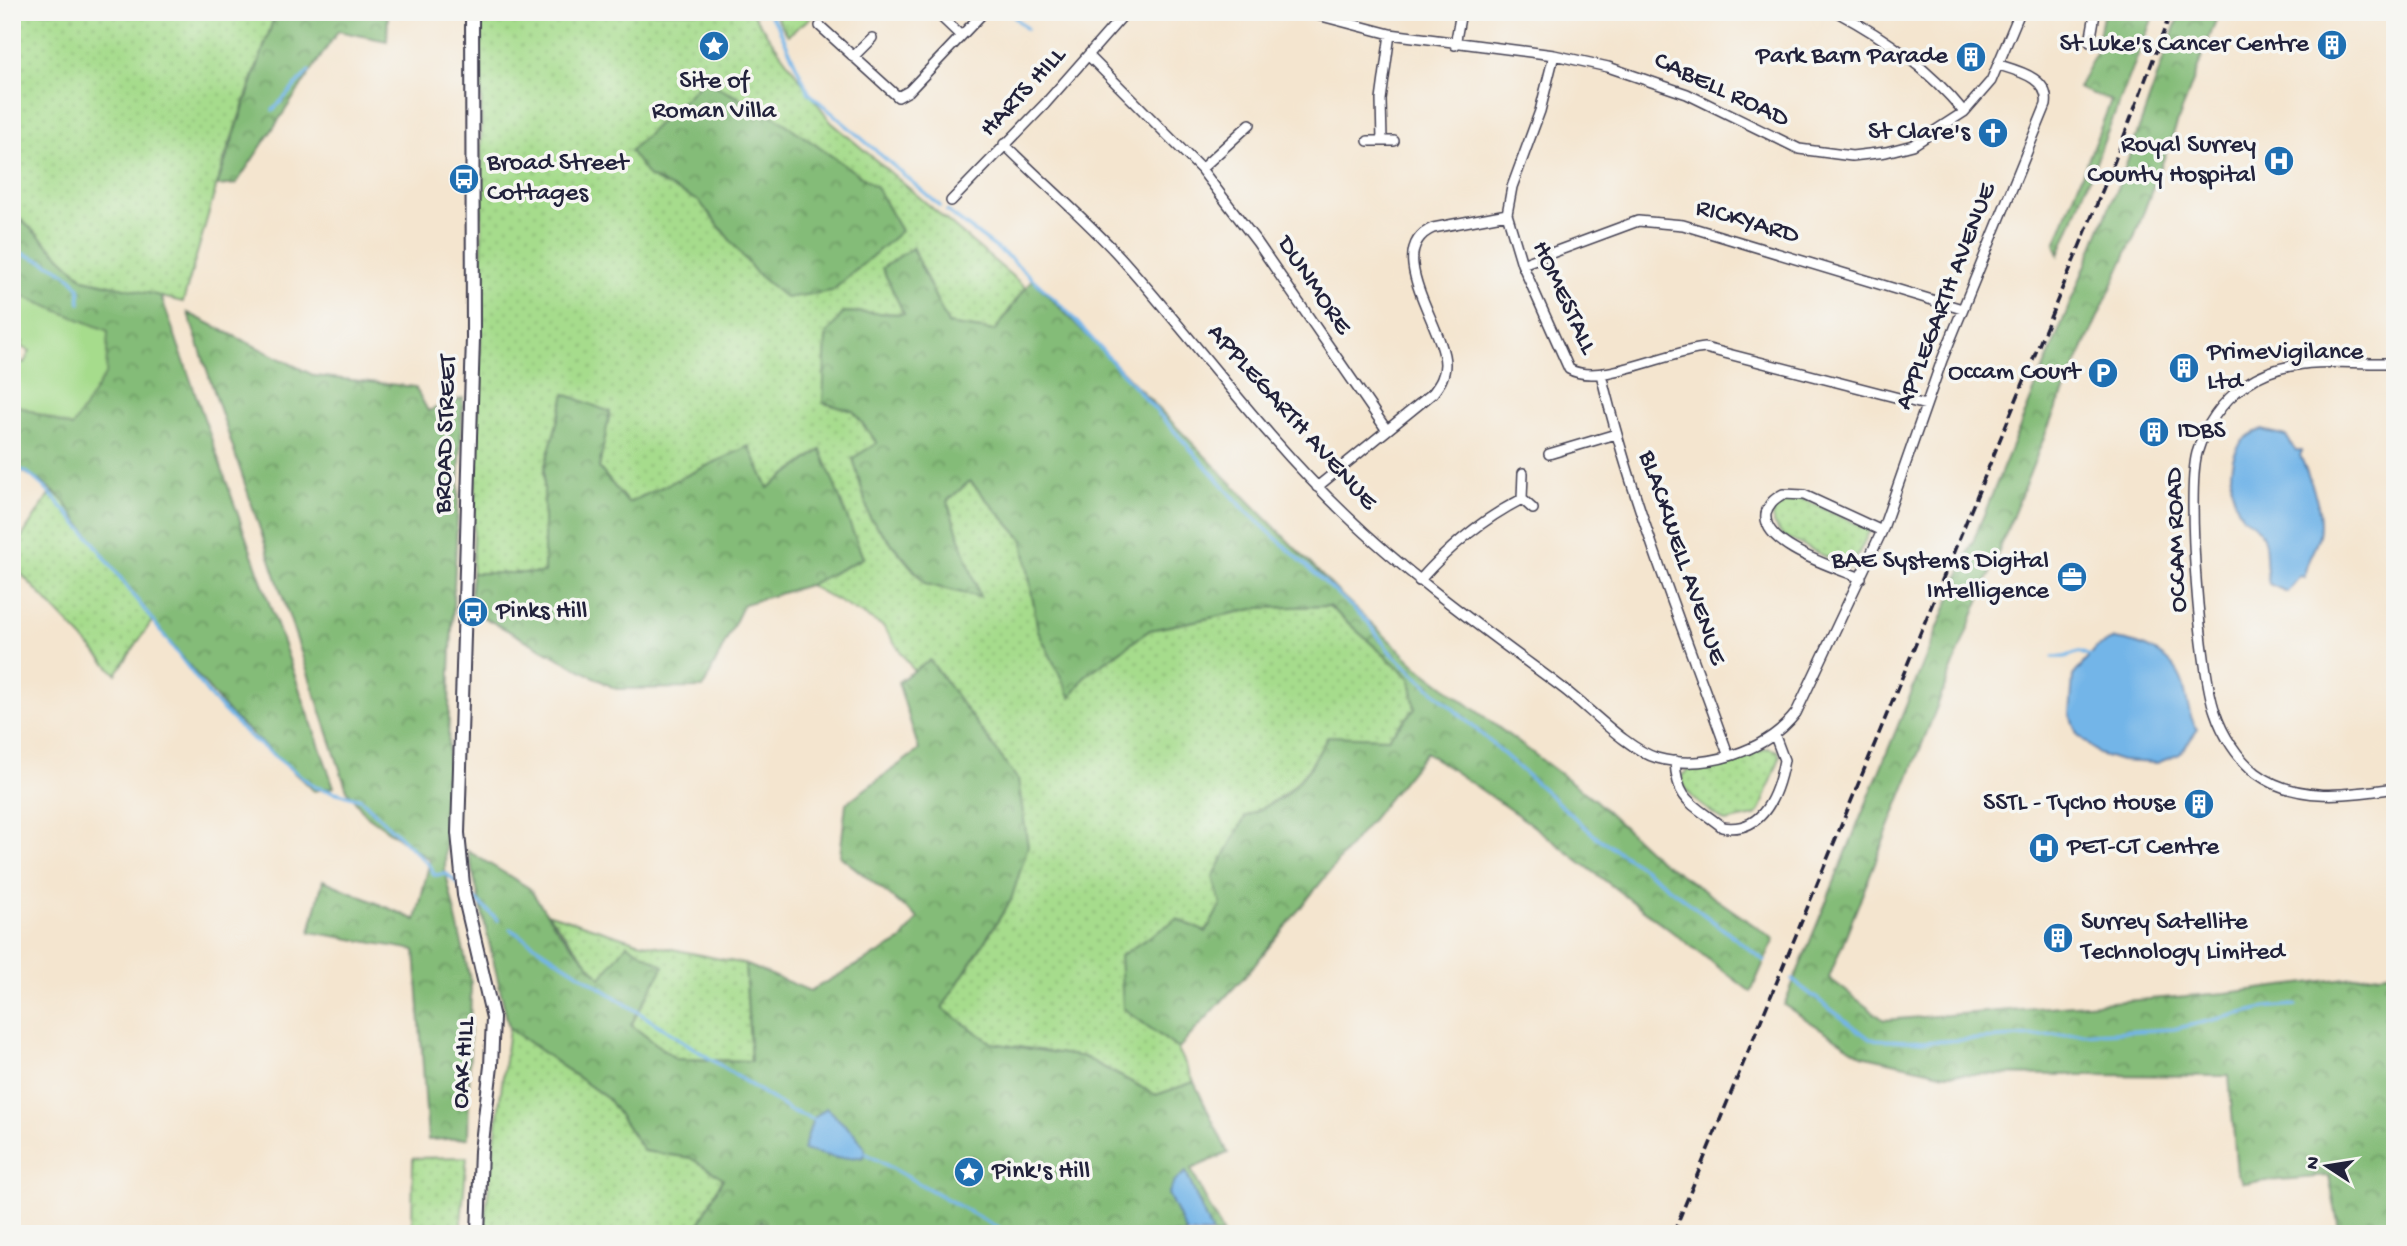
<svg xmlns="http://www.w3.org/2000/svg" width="2407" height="1246" font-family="'Gochi Hand',sans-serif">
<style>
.grass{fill:url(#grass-dots);stroke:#647f64;stroke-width:2;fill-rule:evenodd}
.forest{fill:url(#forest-crowns);stroke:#536f5a;stroke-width:2}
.park{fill:url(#park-tufts);stroke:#647f64;stroke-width:2}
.garden{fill:#a6dc8c;stroke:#647f64;stroke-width:2}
.water{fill:#73b5e8;stroke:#4a6c92;stroke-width:2}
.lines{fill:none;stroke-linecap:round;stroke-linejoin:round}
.stream{stroke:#73b5e8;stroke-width:3.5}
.street-casing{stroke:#423f51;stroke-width:12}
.secondary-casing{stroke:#423f51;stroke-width:16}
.street{stroke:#fff;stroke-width:9}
.secondary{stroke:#fff;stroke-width:12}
.rail{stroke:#22223b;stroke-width:3.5;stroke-dasharray:10 5;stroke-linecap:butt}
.labels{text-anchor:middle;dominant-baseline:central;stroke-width:7;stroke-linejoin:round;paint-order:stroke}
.poi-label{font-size:26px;fill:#22223b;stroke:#f6f6f2;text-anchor:end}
.street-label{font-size:26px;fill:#22223b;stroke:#f6f6f2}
</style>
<defs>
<pattern id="grass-dots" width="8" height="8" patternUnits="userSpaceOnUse" patternTransform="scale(1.75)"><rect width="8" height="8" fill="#a6dc8c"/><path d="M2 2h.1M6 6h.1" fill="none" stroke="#8fbc7a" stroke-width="1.8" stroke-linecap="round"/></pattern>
<pattern id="forest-crowns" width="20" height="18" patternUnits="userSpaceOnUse" patternTransform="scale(1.75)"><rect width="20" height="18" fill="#84bc78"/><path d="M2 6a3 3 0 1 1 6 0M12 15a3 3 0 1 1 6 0" fill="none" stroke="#6c9864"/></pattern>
<pattern id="park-tufts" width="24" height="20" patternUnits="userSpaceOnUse" patternTransform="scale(1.75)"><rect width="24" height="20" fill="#a6dc8c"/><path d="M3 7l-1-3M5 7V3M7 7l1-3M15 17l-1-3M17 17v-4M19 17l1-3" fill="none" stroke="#8fbc7a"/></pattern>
</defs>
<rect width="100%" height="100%" fill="#f6f6f2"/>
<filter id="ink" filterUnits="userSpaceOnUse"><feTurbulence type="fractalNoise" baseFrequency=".0143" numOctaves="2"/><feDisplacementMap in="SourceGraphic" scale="14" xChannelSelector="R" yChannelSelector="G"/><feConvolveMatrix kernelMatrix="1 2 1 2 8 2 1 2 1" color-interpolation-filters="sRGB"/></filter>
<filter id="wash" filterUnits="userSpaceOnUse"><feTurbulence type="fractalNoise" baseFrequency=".00686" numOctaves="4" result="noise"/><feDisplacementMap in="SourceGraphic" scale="28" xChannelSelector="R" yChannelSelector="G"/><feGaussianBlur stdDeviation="1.57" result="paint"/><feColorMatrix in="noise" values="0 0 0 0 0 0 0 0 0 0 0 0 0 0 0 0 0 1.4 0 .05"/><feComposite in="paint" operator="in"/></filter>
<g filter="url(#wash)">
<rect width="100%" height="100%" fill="#f4e5cf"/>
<path class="grass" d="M 12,12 L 276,12 L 224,160 L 183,302 L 84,279 L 12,211 Z
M 481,12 L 751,12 L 831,122 L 1025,287 L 995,331 L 947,324 L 913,248 L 904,314 L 844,312 L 853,411 L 877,444 L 853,458 L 870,518 L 925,584 L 980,597 L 947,501 L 970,481 L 1023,540 L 1038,631 L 1071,697 L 1085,676 L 1150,630 L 1259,608 L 1329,606 L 1410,678 L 1415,709 L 1388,738 L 1328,737 C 1302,783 1292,793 1245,817 L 1222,904 L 1206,932 L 1123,1008 L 1178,1049 L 1194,1082 L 1156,1095 L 1084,1057 L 992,1043 L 942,1008 L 1011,900 L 930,661 L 914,671 L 883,626 L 809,585 L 863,558 L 820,450 L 768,488 L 749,446 L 628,503 L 599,468 L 609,412 L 544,469 L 545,573 L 472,573 L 482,310 ZM 705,80 L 777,118 L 876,187 L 757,274 L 699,201 Z
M 51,492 L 62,499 L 152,621 L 116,674 L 12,564 L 12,552 Z
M 1783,497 L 1801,498 L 1870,530 L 1851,569 L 1783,536 L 1773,524 L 1773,508 Z
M 1768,748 L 1778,751 L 1780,757 L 1760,811 L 1755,816 L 1725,822 C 1711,811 1680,795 1682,775 L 1690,769 Z
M 547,913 L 638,942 L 745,964 L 751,1061 L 676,1059 L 631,1025 L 663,966 L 601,979 Z
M 509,1028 L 608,1099 L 644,1151 L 690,1157 L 723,1178 L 694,1234 L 483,1234 Z
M 467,1157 L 460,1234 L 412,1234 L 413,1158 Z"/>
<path class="forest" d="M 276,12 L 388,12 L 387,41 L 338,31 L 236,184 L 217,186 Z
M 2104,12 L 2122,15 L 2124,12 L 2155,12 L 2059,255 L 2055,244 L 2111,101 L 2078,88 L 2095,54 Z
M 2180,12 L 2219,12 L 2135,235 L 2051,420 L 1829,978 L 1884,1020 L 2226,993 L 2395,972 L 2395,1234 L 2340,1234 L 2329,1176 L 2243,1183 L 2237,1175 L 2229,1076 L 1945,1074 L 1862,1055 L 1784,1005 L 2124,171 Z
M 704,80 L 777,118 L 876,187 L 901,231 L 832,291 L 786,298 L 757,274 L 699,201 L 649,177 L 630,151 Z
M 12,211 L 84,279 L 161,296 L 334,787 L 314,791 L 228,712 L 152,621 L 62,499 L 41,481 L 12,466 L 12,403 L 72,427 L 108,332 L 12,292 Z
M 912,248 L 948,324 L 995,331 L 1032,279 L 1338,592 L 1418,667 L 1595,800 L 1657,858 L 1774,939 L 1751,992 L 1528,822 L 1426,752 L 1251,969 L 1178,1049 L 1123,1008 L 1120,956 L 1177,919 L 1206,932 L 1221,904 L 1213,877 L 1245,817 L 1285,796 L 1310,768 L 1328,736 L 1388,738 L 1415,709 L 1410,678 L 1329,606 L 1259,608 L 1150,630 L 1085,676 L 1071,698 L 1038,631 L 1023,540 L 970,481 L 947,501 L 980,597 L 926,584 L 870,518 L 853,458 L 877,443 L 853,411 L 823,403 L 826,335 L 844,312 L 904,314 L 882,268 Z
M 188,313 L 315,376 L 415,387 L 428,411 L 463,398 L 450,672 L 445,870 L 471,983 L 468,1138 L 428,1140 L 415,950 L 310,932 L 323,880 L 416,920 L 430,860 L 366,815 L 347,790 Z
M 565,394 L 610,412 L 599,468 L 628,503 L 749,446 L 768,488 L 821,450 L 863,558 L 809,585 L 744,604 L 703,688 L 616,689 L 470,610 L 472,573 L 544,573 L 544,469 Z
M 930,660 L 1018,780 L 1028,846 L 1011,900 L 942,1008 L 992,1043 L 1084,1057 L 1156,1095 L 1194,1082 L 1228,1153 L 1191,1169 L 1223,1234 L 776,1234 L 761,1221 L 757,1234 L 694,1234 L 723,1178 L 690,1158 L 644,1151 L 608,1099 L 509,1028 L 468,851 L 529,888 L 558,930 L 601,978 L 627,944 L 664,966 L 631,1025 L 676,1059 L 751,1061 L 745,964 L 810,991 L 901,941 L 918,918 L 840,856 L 846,803 L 919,750 L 898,682 Z"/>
<path class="park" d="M 773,12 L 818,12 L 788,35 Z"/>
<path class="garden" d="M 12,292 L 108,331 L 106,373 L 72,427 L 12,403 L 12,357 L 24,363 L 30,351 L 21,347 L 23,342 L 12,336 Z"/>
<path class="water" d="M 2262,430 L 2286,436 L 2296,451 L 2302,451 L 2300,455 C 2310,480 2324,509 2319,535 C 2316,549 2304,563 2305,577 L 2300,576 L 2287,592 L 2269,584 C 2261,550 2276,537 2242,516 C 2225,487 2225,439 2262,430 Z
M 2114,639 C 2141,642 2174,655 2183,684 C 2187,696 2188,718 2198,729 L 2180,754 L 2157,763 L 2121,761 L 2099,754 L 2077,734 L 2070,715 L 2073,676 L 2097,647 Z
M 826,1108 L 856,1135 L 865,1149 L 863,1157 L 837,1158 L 803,1150 L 813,1119 Z
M 1186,1172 L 1212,1234 L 1187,1234 L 1168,1194 L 1175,1181 Z"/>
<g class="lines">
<path class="stream" d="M 767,12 L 778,26 L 809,93 L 940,206
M 1009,12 L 1027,29
M 273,110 L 309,71
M 947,211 L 1011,259 L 1065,309 L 1245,510 L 1367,621 L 1390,652 L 1594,835 L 1643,868 L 1765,961
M 12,251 C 30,255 77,272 80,292 C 80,296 79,299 80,303
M 12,466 L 28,473 L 44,487 L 91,539 L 212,699 L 249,736 L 315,787 L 361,799 L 431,867 L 434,875 L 447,874 L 459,885
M 2053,657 L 2065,657 L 2079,652 L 2090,656
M 467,892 L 498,920
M 510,929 L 789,1110 L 813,1119
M 1792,980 L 1870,1039 L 1923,1042 L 2174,1029 L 2269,1007 L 2296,1005
M 865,1153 L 1009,1234"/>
</g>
</g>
<g filter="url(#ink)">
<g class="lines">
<g class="street-casing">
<path id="street" d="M 936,12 L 961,36
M 1306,12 L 1390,34 L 1554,55 L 1608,67 L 1687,94 L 1799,149 L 1852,156 L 1886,152 L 1913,145 L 1964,112 L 1991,81 L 2020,12
M 1837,12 C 1887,39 1928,68 1964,112
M 2090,12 L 2095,14 L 2090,42
M 820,26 L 898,97 L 909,91 L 984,12
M 1455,45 L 1461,12
M 1088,55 L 1201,169 L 1257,242 L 1386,429
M 1554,55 L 1540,111 L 1512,187 L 1507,214 L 1522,264 L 1569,369 C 1599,387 1668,351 1705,348 L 1926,405
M 853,57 L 872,38
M 1368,141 L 1394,141
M 1382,141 L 1381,100 L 1390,34
M 1004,144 C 1042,182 1087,220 1122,259 C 1197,343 1263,436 1345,514 C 1411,578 1486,631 1560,686 C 1586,705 1628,750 1657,758 C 1704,771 1766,752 1796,713 L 1882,531 L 1942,360 L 2046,105 C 2050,78 2018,71 1999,65
M 1201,169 L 1250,124
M 951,201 L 1045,104 L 1126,12
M 1522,264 L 1638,221 L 1683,225 L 1962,309
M 2395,363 C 2345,364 2288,354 2245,385 C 2222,401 2205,426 2197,453 C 2186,494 2200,671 2215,712 C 2222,734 2238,759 2256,773 C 2296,803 2349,795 2395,788
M 1601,374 C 1632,504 1683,628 1728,754
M 1549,454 L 1616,434
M 1317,487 L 1433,393 C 1440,384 1445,376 1445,364 C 1445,328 1381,250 1433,228 L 1507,214
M 1522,499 L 1533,509
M 1861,578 C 1837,568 1762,546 1766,514 C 1768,504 1774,499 1783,494 L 1804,495 L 1882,531
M 1419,581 C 1449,547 1483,519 1522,499 L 1523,473
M 1675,761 C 1677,802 1692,803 1722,827 C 1764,834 1778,793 1784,760 L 1775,736"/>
</g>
<g class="secondary-casing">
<path id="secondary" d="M 472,12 L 473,338 L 458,833 L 464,895 L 493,1018 L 491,1066 L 481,1151 L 478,1234"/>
</g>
<use href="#street" class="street"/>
<use href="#secondary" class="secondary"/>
<path class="rail" d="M 1673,1234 L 2115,160 L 2171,12"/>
</g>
</g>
<defs>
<g id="building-disc" transform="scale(1.575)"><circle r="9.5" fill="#1f6fb2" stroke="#f6f6f2"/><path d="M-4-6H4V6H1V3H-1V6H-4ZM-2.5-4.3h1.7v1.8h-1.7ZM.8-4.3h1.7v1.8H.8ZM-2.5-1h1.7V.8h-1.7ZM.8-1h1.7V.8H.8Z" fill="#fff"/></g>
<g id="sight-disc" transform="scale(1.575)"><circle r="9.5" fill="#1f6fb2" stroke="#f6f6f2"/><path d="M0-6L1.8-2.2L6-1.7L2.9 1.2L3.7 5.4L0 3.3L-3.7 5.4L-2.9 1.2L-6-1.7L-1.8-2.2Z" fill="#fff"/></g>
<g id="church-disc" transform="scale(1.575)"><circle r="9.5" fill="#1f6fb2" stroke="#f6f6f2"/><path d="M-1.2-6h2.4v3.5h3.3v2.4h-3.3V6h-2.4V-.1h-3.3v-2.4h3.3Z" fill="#fff"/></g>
<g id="hospital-disc" transform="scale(1.575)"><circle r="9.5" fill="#1f6fb2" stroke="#f6f6f2"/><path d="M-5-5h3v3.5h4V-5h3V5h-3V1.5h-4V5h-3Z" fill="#fff"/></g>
<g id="bus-disc" transform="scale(1.575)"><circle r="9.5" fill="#1f6fb2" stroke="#f6f6f2"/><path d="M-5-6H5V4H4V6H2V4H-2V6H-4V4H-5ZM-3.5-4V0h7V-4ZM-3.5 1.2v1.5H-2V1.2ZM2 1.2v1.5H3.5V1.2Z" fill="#fff"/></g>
<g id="parking-disc" transform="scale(1.575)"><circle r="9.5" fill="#1f6fb2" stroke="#f6f6f2"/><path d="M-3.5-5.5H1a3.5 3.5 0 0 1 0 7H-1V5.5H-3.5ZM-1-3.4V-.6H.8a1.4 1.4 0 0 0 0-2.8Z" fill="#fff"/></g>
<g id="office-disc" transform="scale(1.575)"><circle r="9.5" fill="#1f6fb2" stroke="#f6f6f2"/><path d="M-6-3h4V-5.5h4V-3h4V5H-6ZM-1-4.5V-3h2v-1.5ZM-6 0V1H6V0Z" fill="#fff"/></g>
</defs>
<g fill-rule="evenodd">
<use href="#building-disc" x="2332" y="45"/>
<use href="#sight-disc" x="714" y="46"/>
<use href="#building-disc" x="1971" y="57"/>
<use href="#church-disc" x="1993" y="133"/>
<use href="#hospital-disc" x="2279" y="161"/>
<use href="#bus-disc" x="464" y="179"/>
<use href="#building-disc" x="2184" y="368"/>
<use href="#parking-disc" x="2103" y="373"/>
<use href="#building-disc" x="2154" y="432"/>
<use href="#office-disc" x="2072" y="577"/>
<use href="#bus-disc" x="473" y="612"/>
<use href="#building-disc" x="2199" y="804"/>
<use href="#hospital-disc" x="2044" y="848"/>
<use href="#building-disc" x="2058" y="938"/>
<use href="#sight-disc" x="969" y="1172"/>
</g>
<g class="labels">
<g class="poi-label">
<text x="2309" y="45">St Luke's Cancer Centre</text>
<text x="1948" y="57">Park Barn Parade</text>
<text x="714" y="82" text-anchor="middle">Site of<tspan x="714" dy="30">Roman Villa</tspan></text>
<text x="1970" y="133">St Clare's</text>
<text x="2256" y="146">Royal Surrey<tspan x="2256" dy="30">County Hospital</tspan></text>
<text x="487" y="164" text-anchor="start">Broad Street<tspan x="487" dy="30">Cottages</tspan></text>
<text x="2207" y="353" text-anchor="start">PrimeVigilance<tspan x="2207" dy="30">Ltd</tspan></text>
<text x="2080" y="373">Occam Court</text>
<text x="2177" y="432" text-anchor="start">IDBS</text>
<text x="2049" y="562">BAE Systems Digital<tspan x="2049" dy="30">Intelligence</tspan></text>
<text x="496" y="612" text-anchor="start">Pinks Hill</text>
<text x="2176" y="804">SSTL - Tycho House</text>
<text x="2067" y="848" text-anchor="start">PET-CT Centre</text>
<text x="2081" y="923" text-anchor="start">Surrey Satellite<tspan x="2081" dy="30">Technology Limited</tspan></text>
<text x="992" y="1172" text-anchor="start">Pink's Hill</text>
</g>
<g class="street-label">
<text transform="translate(1721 91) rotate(25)">CABELL ROAD</text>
<text transform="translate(1024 93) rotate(-47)">HARTS HILL</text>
<text transform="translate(1747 223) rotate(16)">RICKYARD</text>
<text transform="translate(1313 286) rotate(56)">DUNMORE</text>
<text transform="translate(1947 297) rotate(-69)">APPLEGARTH AVENUE</text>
<text transform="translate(1563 298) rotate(65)">HOMESTALL</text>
<text transform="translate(1291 418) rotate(48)">APPLEGARTH AVENUE</text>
<text transform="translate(447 434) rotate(-88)">BROAD STREET</text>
<text transform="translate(2178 540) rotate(-92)">OCCAM ROAD</text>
<text transform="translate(1681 558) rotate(71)">BLACKWELL AVENUE</text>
<text transform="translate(465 1063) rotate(-86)">OAK HILL</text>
</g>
</g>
<rect width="2407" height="1246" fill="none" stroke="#f6f6f2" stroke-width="42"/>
<g transform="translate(2327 1166) rotate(282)" stroke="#f6f6f2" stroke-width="5" paint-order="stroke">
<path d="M0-5L12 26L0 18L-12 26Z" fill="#22223b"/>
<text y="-10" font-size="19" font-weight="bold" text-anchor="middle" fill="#22223b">N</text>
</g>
</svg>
